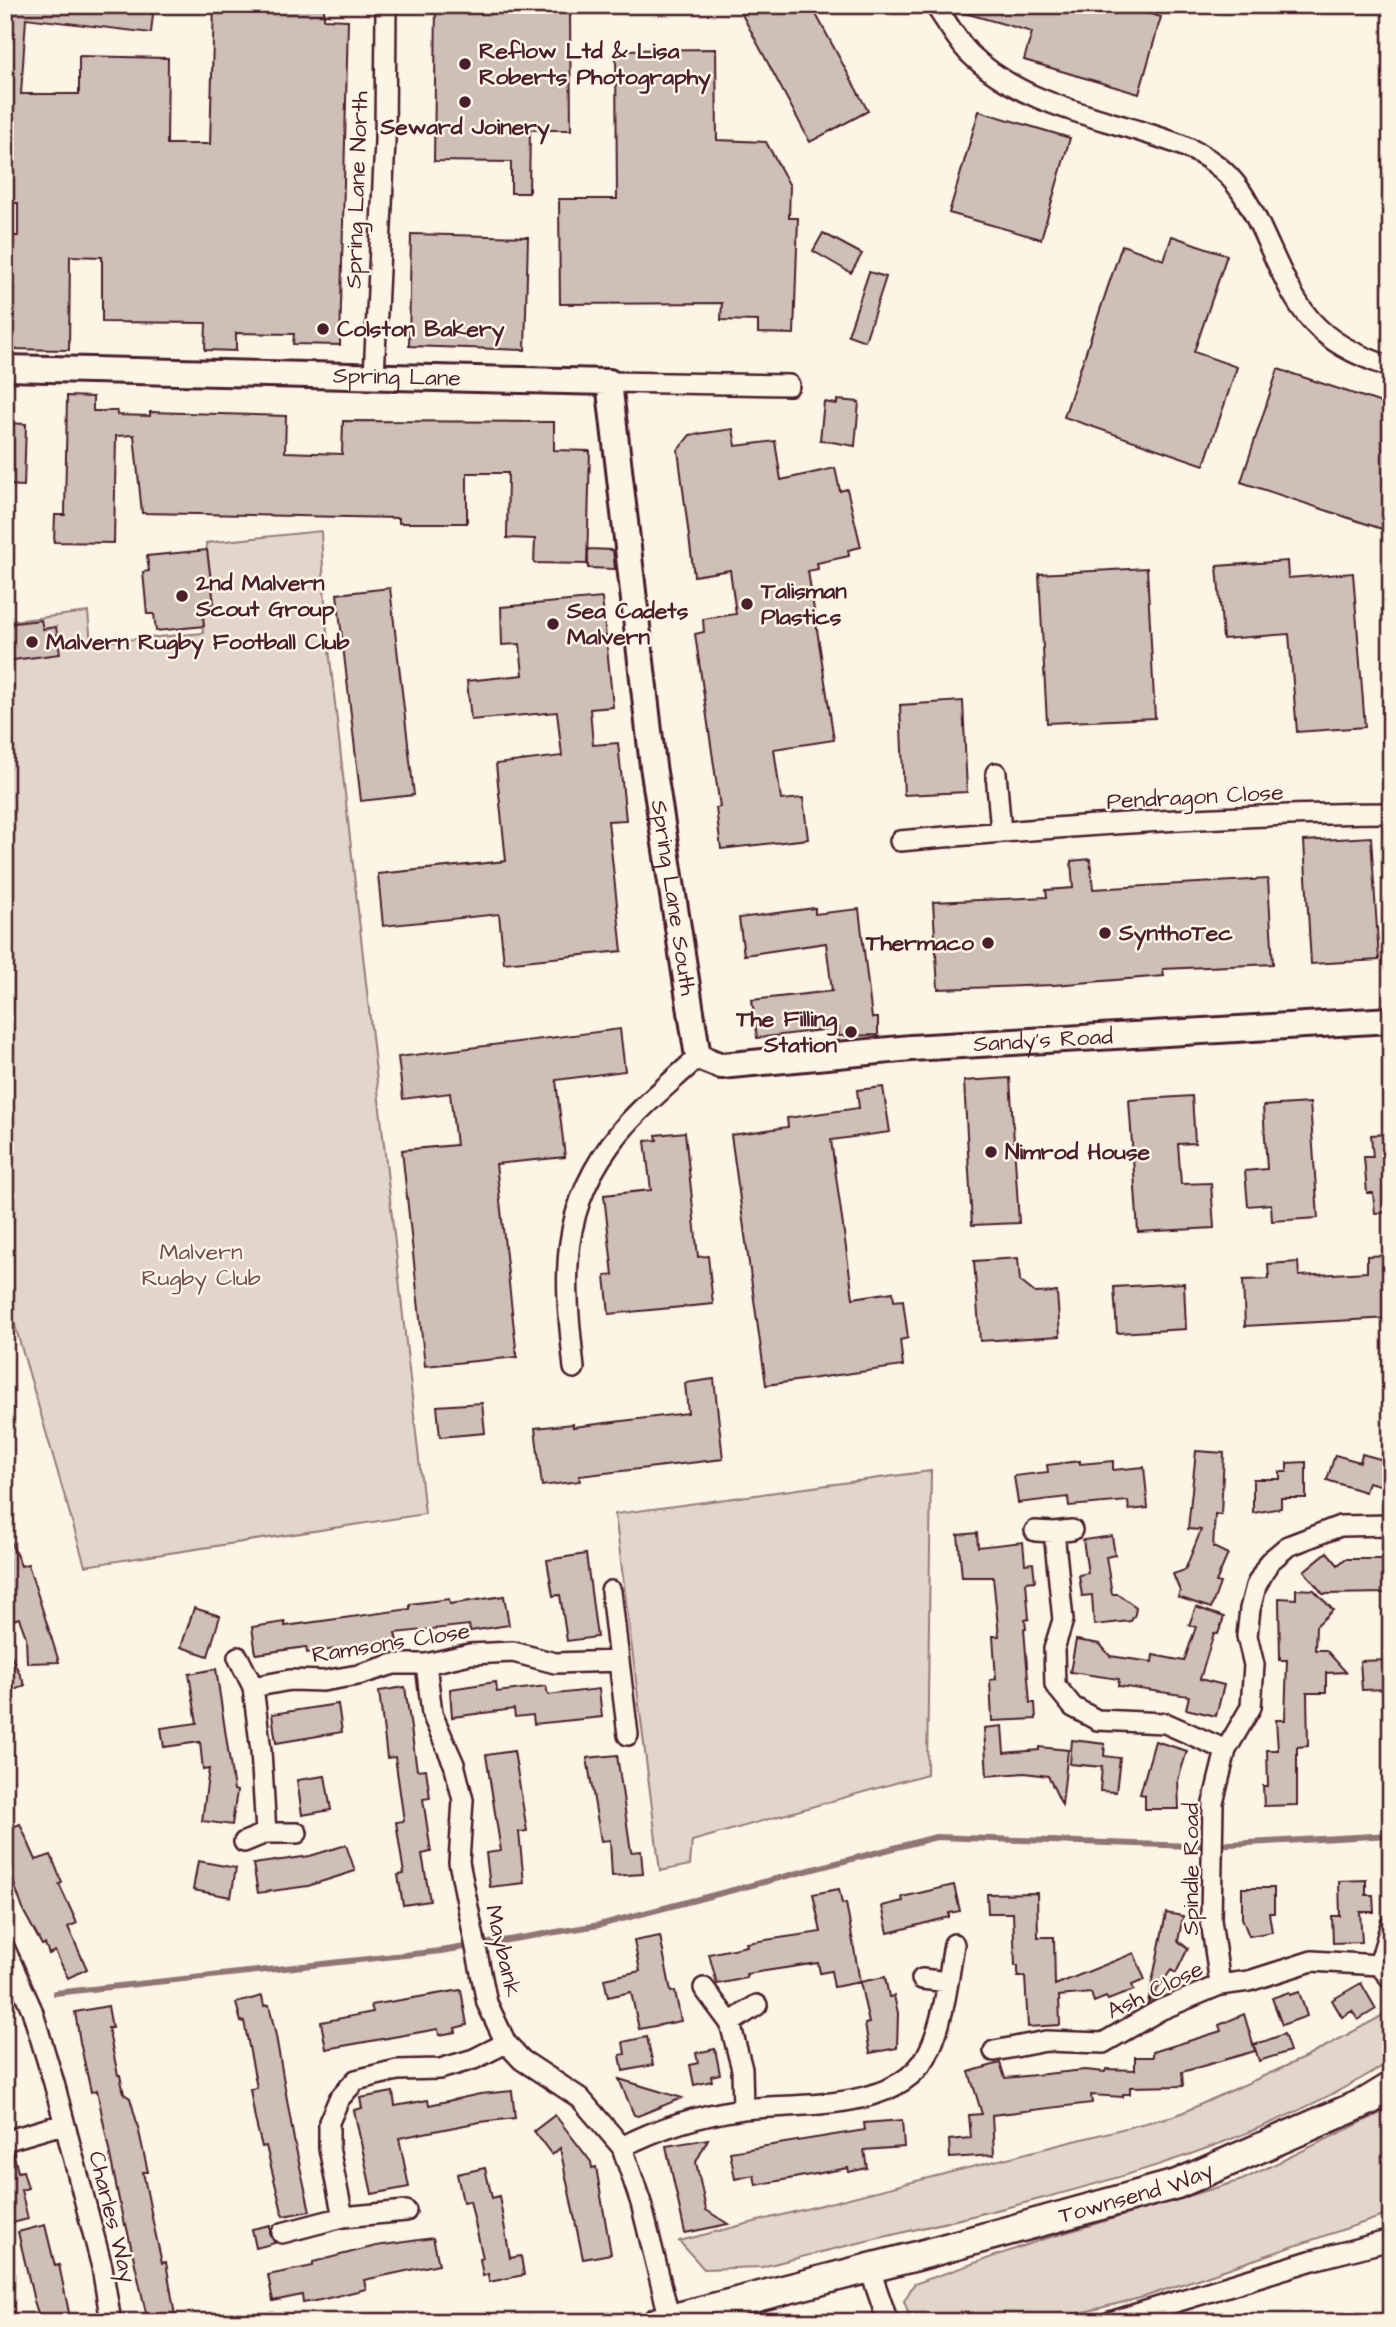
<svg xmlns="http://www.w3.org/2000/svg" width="1396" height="2327" font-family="'Architects Daughter',sans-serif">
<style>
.green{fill:#e2d5ca;stroke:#967a7a;stroke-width:2}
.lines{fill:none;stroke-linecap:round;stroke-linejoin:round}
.stream{stroke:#917474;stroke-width:6}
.building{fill:#cfc0b7;stroke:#4a1f2b;stroke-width:2}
.minor-casing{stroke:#4a1f2b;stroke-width:24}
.tertiary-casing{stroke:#4a1f2b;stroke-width:30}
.secondary-casing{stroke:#4a1f2b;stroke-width:33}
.minor{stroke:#fcf5e5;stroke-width:19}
.tertiary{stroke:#fcf5e5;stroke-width:24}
.secondary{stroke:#fcf5e5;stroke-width:28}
.poi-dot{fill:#4a1f2b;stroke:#fcf5e5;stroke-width:2.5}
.labels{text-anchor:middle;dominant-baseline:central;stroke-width:5;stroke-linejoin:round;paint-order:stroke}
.poi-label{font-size:23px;font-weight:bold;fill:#4a1f2b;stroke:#fcf5e5;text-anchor:start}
.street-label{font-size:23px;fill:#4a1f2b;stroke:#fcf5e5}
.park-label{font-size:23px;fill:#704c53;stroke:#fcf5e5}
</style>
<rect width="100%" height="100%" fill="#fcf5e5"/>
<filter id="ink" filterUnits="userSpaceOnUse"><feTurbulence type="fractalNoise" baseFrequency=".0143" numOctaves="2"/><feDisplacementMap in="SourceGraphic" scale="14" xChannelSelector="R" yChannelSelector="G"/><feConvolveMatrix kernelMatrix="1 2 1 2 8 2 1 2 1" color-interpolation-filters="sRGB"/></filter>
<g filter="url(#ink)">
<path class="green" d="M 321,531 L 326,622 L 425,1514 L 85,1566 L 5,1291 L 5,622 L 88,612 L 91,643 L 203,633 L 202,605 L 214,604 L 206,543 Z
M 931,1471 L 927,1774 L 692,1841 L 690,1865 L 660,1871 L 615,1514 Z
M 1391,2011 L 1391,2061 C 1201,2178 975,2211 762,2267 L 704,2269 L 679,2241 L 1177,2115 L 1306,2057 Z
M 1391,2108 L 1389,2214 L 1144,2297 L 1044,2322 L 912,2322 L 904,2301 L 914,2284 L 1041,2240 L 1242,2180 Z"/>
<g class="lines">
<path class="stream" d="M 55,1993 L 441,1951 L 599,1925 L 936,1837 L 1193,1846 L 1391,1835"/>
</g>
<path class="building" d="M 5,5 L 154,5 L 151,33 L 26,18 L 21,94 L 79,94 L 79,56 L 168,58 L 167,144 L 210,144 L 214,5 L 324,5 L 324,19 L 348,20 L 340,345 L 293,344 L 294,334 L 236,333 L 236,351 L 205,350 L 206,323 L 102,322 L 102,257 L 70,256 L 69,350 L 9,349 L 9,321 L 5,321 L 5,236 L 18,236 L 18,203 L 5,203 Z
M 436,5 L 497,6 L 497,12 L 570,13 L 571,130 L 530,130 L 529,193 L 511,193 L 511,162 L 434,161 Z
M 737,5 L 811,5 L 868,111 L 810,142 Z
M 955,5 L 1121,5 L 1161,17 L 1139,94 L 1024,60 L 1032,32 L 954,10 Z
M 716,49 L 717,140 L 766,142 L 790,186 L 789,218 L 798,218 L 794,334 L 758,333 L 758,321 L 721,320 L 722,303 L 560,304 L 559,199 L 617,199 L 616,50 Z
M 979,111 L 1070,138 L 1041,239 L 949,213 Z
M 823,233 L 862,254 L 851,273 L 813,251 Z
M 411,234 L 528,237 L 525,350 L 409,346 Z
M 1172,236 L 1227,255 L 1194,352 L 1237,367 L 1204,465 L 1064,417 L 1122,245 L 1164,260 Z
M 869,272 L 886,277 L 865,341 L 848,335 Z
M 1278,369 L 1391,406 L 1391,532 L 1241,482 Z
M 67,396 L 93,397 L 93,411 L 117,411 L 117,415 L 150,416 L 150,412 L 286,416 L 285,452 L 342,454 L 343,421 L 554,422 L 554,450 L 590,451 L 587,564 L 534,563 L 535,539 L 507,538 L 508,473 L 467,473 L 467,523 L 399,523 L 399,518 L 142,513 L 134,435 L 116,436 L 114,543 L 54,542 L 55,515 L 65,515 Z
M 837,400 L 859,402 L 855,446 L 820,440 L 824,402 L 837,404 Z
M 5,423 L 26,424 L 24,486 L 5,485 Z
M 733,429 L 736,446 L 775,441 L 781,480 L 835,468 L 840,491 L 847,489 L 861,547 L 848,550 L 849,556 L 817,563 L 818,569 L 808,571 L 834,740 L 774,749 L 781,800 L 803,798 L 808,839 L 721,849 L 716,808 L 720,807 L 695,634 L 704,632 L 703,619 L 736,614 L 730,570 L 694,576 L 678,450 L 690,435 Z
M 588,549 L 613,550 L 615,569 L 588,568 Z
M 207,550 L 214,604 L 202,605 L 204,626 L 156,631 L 154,614 L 147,614 L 143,572 L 149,571 L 147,556 Z
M 1287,561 L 1288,578 L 1353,573 L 1365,727 L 1297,732 L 1289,634 L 1223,639 L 1217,566 Z
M 1147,568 L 1155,718 L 1047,723 L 1039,574 Z
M 390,588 L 414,795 L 361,801 L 337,594 Z
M 602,598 L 613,707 L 590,709 L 593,745 L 618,743 L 626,820 L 608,821 L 622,951 L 504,963 L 499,914 L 383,926 L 378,874 L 506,861 L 496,764 L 562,756 L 557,712 L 471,720 L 467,681 L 523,675 L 520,644 L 502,645 L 501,607 Z
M 41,620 L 43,629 L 56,627 L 60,654 L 5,661 L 5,624 Z
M 963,701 L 967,792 L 904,795 L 900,705 Z
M 1371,837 L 1379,960 L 1311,964 L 1304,841 Z
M 1090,859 L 1093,889 L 1268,879 L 1273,964 L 1163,969 L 1164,976 L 1054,985 L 938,989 L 933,902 L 1047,897 L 1046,890 L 1073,888 L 1071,861 Z
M 815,908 L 815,914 L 859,909 L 872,1018 L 878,1018 L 878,1035 L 839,1036 L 839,1028 L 757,1038 L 752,1000 L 832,991 L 826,943 L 744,955 L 739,918 Z
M 620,1029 L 625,1071 L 556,1080 L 565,1157 L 496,1164 L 517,1357 L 425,1366 L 402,1150 L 456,1145 L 450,1093 L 403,1099 L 398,1057 Z
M 1010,1078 L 1019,1223 L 972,1225 L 964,1081 Z
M 883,1087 L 890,1132 L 831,1140 L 853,1298 L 893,1292 L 894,1301 L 903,1300 L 908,1338 L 900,1340 L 903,1366 L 766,1385 L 731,1135 L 788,1127 L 787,1118 L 859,1108 L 857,1090 Z
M 1192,1096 L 1195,1143 L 1178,1144 L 1181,1184 L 1211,1183 L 1214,1228 L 1138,1232 L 1129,1100 Z
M 1310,1103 L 1318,1218 L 1272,1221 L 1271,1204 L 1248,1206 L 1245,1171 L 1267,1169 L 1263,1106 Z
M 685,1132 L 698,1257 L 708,1256 L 713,1304 L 609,1314 L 605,1276 L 613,1275 L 604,1195 L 651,1190 L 645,1141 L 657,1140 L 656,1135 Z
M 1391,1134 L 1391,1212 L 1375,1213 L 1373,1193 L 1367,1193 L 1364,1157 L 1373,1157 L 1371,1135 Z
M 1391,1255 L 1391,1318 L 1245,1326 L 1243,1280 L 1269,1279 L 1268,1264 L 1298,1262 L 1299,1276 L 1367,1272 L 1367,1256 Z
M 1018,1258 L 1020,1281 L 1035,1293 L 1057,1292 L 1060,1336 L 980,1341 L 974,1261 Z
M 1184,1283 L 1186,1329 L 1117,1333 L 1114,1287 Z
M 714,1379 L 723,1459 L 579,1476 L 580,1481 L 542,1486 L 535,1428 L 573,1424 L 573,1427 L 688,1413 L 685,1383 Z
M 482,1403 L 485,1433 L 440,1437 L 437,1406 Z
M 1196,1451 L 1224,1453 L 1221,1515 L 1215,1514 L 1213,1547 L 1228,1554 L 1216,1582 L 1220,1583 L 1211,1608 L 1178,1597 L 1180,1591 L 1173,1574 L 1185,1570 L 1201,1530 L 1188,1529 Z
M 1362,1454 L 1391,1462 L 1391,1488 L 1368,1482 L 1365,1492 L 1327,1480 L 1335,1455 L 1360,1462 Z
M 1080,1461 L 1080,1464 L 1113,1461 L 1113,1470 L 1144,1467 L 1148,1508 L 1129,1510 L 1128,1501 L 1069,1506 L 1068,1497 L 1018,1503 L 1014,1476 L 1048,1472 L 1047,1465 Z
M 1306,1462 L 1306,1498 L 1281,1498 L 1281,1508 L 1253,1513 L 1253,1479 L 1280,1479 L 1280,1472 L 1287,1472 L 1287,1463 Z
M 5,1528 L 21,1566 L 28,1564 L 59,1662 L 27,1663 L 26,1637 L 19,1618 L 5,1623 Z
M 977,1533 L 978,1547 L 1023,1542 L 1025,1564 L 1033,1563 L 1035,1581 L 1026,1582 L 1029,1619 L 1025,1620 L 1026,1629 L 1024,1629 L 1030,1703 L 1035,1703 L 1036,1719 L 992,1721 L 990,1680 L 996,1679 L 993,1636 L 999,1636 L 993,1577 L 962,1577 L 958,1535 Z
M 1112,1536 L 1115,1555 L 1106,1557 L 1112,1594 L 1118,1594 L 1136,1607 L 1135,1614 L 1131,1621 L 1094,1625 L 1092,1595 L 1082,1596 L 1079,1575 L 1088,1573 L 1083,1540 Z
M 1327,1552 L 1338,1565 L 1345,1559 L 1388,1559 L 1388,1593 L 1323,1594 L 1304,1571 Z
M 586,1554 L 597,1637 L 567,1641 L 560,1595 L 553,1596 L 547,1560 Z
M 1296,1589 L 1314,1590 L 1333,1610 L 1316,1626 L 1315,1650 L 1326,1650 L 1346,1672 L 1326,1673 L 1326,1693 L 1307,1693 L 1308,1746 L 1297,1747 L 1297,1805 L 1264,1806 L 1263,1786 L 1268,1786 L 1267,1750 L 1278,1750 L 1276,1720 L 1285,1720 L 1287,1660 L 1280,1660 L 1279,1598 L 1296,1599 Z
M 504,1596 L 509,1625 L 470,1631 L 469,1625 L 395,1633 L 397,1641 L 307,1653 L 306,1647 L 256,1654 L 252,1627 L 285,1622 L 285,1626 L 410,1609 L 410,1604 L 449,1599 L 450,1604 Z
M 1196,1607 L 1224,1617 L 1218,1634 L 1214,1633 L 1200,1679 L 1224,1685 L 1216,1716 L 1186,1709 L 1189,1696 L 1118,1686 L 1119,1679 L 1070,1672 L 1076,1640 L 1100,1644 L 1110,1656 L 1152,1662 L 1153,1655 L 1184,1661 L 1196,1627 L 1189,1625 Z
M 194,1608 L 220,1616 L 208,1656 L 181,1647 Z
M 5,1643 L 25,1685 L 5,1695 Z
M 1389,1660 L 1391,1689 L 1362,1690 L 1360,1661 Z
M 216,1669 L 234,1790 L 237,1791 L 232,1825 L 202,1821 L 209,1769 L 203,1770 L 200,1742 L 164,1747 L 161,1728 L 197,1723 L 189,1674 Z
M 496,1682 L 497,1692 L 546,1686 L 548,1695 L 599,1689 L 602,1717 L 534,1724 L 533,1715 L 515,1717 L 514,1709 L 452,1717 L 450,1689 Z
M 405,1687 L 417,1770 L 426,1769 L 430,1798 L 423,1799 L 431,1852 L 422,1854 L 430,1901 L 403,1905 L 398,1875 L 404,1874 L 396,1822 L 404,1821 L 395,1757 L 387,1758 L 379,1691 Z
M 338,1704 L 342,1732 L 276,1743 L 272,1714 Z
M 1002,1726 L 1004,1753 L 1039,1750 L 1039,1747 L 1068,1750 L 1062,1805 L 1048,1776 L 1025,1773 L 987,1776 L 984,1728 Z
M 1072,1740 L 1105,1744 L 1104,1756 L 1120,1758 L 1116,1792 L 1100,1791 L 1102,1767 L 1070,1764 Z
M 1155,1741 L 1187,1751 L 1178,1780 L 1179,1809 L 1145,1809 L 1145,1795 L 1140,1794 Z
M 514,1751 L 527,1831 L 519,1832 L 524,1883 L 490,1887 L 486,1853 L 501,1851 L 486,1755 Z
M 617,1755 L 631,1852 L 641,1851 L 643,1874 L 612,1876 L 610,1840 L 601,1841 L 587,1758 Z
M 325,1776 L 331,1810 L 302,1815 L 297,1780 Z
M 20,1824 L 36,1860 L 51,1855 L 62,1883 L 59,1884 L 77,1923 L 68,1927 L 87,1969 L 68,1978 L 55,1951 L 49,1954 L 45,1944 L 42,1945 L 24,1912 L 5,1858 L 5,1830 Z
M 346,1845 L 355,1871 L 308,1886 L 258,1893 L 253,1864 L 310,1856 Z
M 198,1861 L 236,1868 L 231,1897 L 193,1890 Z
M 1366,1880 L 1366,1895 L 1373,1895 L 1374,1912 L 1360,1912 L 1362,1942 L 1333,1943 L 1332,1916 L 1340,1916 L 1339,1881 Z
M 954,1885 L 960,1911 L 949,1913 L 949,1917 L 888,1933 L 882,1906 L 903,1901 L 902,1897 Z
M 1242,1888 L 1274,1888 L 1274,1913 L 1269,1913 L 1272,1932 L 1249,1936 L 1242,1918 Z
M 839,1889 L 842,1904 L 846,1903 L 860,1982 L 834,1987 L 831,1971 L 820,1973 L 818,1963 L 746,1974 L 747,1978 L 717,1984 L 709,1954 L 747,1946 L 746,1943 L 821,1932 L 813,1894 Z
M 1037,1893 L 1038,1937 L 1054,1937 L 1055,1985 L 1134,1953 L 1145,1980 L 1132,1985 L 1134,1990 L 1108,2000 L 1106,1997 L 1094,2002 L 1091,1993 L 1059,1996 L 1060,2025 L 1028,2027 L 1025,1977 L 1018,1977 L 1018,1966 L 1015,1966 L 1013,1913 L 988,1913 L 987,1894 Z
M 1166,1913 L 1183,1916 L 1178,1941 L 1188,1948 L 1176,1973 L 1171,1970 L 1148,2003 Z
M 660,1936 L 671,1992 L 675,1991 L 681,2021 L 639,2029 L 631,1992 L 608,1997 L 604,1979 L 640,1971 L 634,1941 Z
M 885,1977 L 889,1997 L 894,1996 L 898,2013 L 897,2048 L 870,2053 L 865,2024 L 869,2023 L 860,1982 Z
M 1361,1983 L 1376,2009 L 1358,2020 L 1352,2011 L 1342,2017 L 1332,2000 Z
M 461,1990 L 467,2025 L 455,2028 L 456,2032 L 439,2035 L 438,2029 L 326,2049 L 321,2022 L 373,2012 L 371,2005 Z
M 1289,1992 L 1290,1995 L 1299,1992 L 1307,2016 L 1282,2025 L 1272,1998 Z
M 262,1996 L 264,2006 L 269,2005 L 276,2036 L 294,2140 L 310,2211 L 283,2216 L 266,2146 L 262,2147 L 255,2119 L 250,2089 L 257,2088 L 244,2021 L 241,2022 L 236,2003 Z
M 108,2006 L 112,2028 L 108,2028 L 118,2075 L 120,2075 L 124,2094 L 130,2098 L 137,2123 L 148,2172 L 143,2172 L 154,2227 L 162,2263 L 166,2262 L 176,2322 L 148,2322 L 126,2224 L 124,2225 L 97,2090 L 91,2092 L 80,2042 L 75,2012 Z
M 1244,2014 L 1255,2051 L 1182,2072 L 1183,2086 L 1130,2087 L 1130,2094 L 1123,2094 L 1123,2097 L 1091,2095 L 1092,2103 L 992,2115 L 994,2155 L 950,2158 L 949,2140 L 971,2138 L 969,2115 L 982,2114 L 969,2072 L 1000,2063 L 1005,2078 L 1085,2070 L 1105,2072 L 1106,2069 L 1135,2070 L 1135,2057 L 1153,2057 L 1153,2052 L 1221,2031 L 1219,2025 Z
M 1284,2034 L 1290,2051 L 1259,2061 L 1254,2045 Z
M 647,2037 L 653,2065 L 623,2071 L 620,2055 L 625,2054 L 623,2042 Z
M 715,2049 L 720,2074 L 711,2076 L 712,2081 L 694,2085 L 690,2065 L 698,2063 L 696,2053 Z
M 619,2079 L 682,2098 L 638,2116 L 634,2115 Z
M 512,2091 L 515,2118 L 480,2122 L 399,2138 L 409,2187 L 372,2194 L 354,2110 L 362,2108 L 360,2098 L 393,2092 L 395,2106 L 428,2100 L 429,2105 L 480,2094 Z
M 555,2115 L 591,2162 L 592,2168 L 596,2167 L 611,2254 L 583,2259 L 560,2148 L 552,2155 L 534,2131 Z
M 902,2120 L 904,2147 L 864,2150 L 867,2168 L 849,2172 L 848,2168 L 756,2185 L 754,2175 L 735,2179 L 730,2152 L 865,2130 L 864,2123 Z
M 708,2139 L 696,2162 L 704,2200 L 706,2210 L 728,2224 L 685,2233 L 666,2146 Z
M 13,2151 L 18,2172 L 23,2171 L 28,2188 L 21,2190 L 28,2219 L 5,2225 L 5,2153 Z
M 485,2168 L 492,2198 L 499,2196 L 510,2258 L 521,2256 L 524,2275 L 489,2282 L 488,2274 L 483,2276 L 480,2259 L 483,2258 L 470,2201 L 463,2202 L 457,2174 Z
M 45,2225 L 55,2266 L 59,2265 L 71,2322 L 41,2322 L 34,2301 L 18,2232 Z
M 270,2225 L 270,2235 L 275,2243 L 256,2248 L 252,2229 Z
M 433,2238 L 439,2264 L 364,2280 L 366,2289 L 320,2300 L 303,2303 L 302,2295 L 273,2301 L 268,2275 L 313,2266 L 313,2262 L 376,2246 Z"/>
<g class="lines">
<g class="minor-casing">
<path id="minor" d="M 935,5 C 946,21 956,39 969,53 C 1015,98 1076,112 1136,130 C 1161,138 1192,146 1214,163 C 1237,180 1248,201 1260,226 C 1296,303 1304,339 1391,367
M 374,376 L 385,141 L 386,5
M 609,382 L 789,385
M 996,773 L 1001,832
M 900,841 C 1062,826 1228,814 1391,813
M 574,1368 C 564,1276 557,1208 621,1131 C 643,1104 673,1081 698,1057
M 1035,1531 L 1054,1532 L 1063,1620 L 1054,1649 L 1055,1685 L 1073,1707 L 1097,1720 L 1165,1723 L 1226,1750
M 1054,1532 L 1072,1530
M 611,1591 L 619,1661
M 238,1657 L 253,1687
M 426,1664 L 432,1714 L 454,1764 L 463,1800 L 459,1862 L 487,2003 L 506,2043 L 522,2060 L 580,2098 L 622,2147 L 641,2203 L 670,2320
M 266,1833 L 297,1833
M 244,1842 L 266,1833 L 261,1751 L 253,1687 L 290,1680 L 323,1681 L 358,1675 L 394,1664 L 426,1664 L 470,1654 L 513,1652 L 555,1663 L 619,1661 L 628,1735
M 5,1949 L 32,2010 L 54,2083 L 102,2267 L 111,2322
M 1379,1965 L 1391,1924
M 922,1979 L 948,1982
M 1220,1985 L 1211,1920 L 1213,1803 L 1226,1750 L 1251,1707 L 1254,1665 L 1247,1636 L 1250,1609 L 1256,1586 L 1269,1562 L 1288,1546 L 1340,1526 L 1391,1525
M 704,1988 L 730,2023 L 742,2069 L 743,2109
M 730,2023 L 757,2005
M 994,2051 L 1046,2041 L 1103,2043 L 1160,2010 L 1220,1985 L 1249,1981 L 1312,1961 L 1379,1965 L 1391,1979
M 5,2141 L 63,2124
M 622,2147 C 660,2127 701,2115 743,2109 C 797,2103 894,2112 926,2057 C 944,2024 948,1980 954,1944
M 343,2217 L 406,2211
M 282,2233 L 343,2217 L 329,2148 L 329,2122 L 339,2099 L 356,2080 L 397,2070 L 440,2069 L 474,2059 L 506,2043
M 869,2267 L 888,2322
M 1110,2322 L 1313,2260 L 1391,2240"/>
</g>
<g class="tertiary-casing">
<g id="tertiary">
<path id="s1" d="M 5,368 L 609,382 L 653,766 L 698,1057 L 721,1066 L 911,1048 L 1391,1020"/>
</g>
</g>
<g class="secondary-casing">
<g id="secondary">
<path id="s2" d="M 658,2322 L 917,2256 L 1177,2184 L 1368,2101 L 1391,2087"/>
</g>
</g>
<use href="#minor" class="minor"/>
<use href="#tertiary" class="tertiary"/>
<use href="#secondary" class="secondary"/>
</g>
</g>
<g class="poi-dot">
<circle cx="465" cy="64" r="7"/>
<circle cx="465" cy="102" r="7"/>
<circle cx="323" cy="329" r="7"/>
<circle cx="182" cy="596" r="7"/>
<circle cx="747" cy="604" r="7"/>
<circle cx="553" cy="624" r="7"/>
<circle cx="32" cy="642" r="7"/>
<circle cx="1105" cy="933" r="7"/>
<circle cx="988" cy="943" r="7"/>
<circle cx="851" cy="1032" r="7"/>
<circle cx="991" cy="1152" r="7"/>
</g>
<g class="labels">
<g class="poi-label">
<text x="479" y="51">Reflow Ltd &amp; Lisa<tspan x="479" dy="26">Roberts Photography</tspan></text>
<text x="465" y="127" text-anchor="middle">Seward Joinery</text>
<text x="337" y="329">Colston Bakery</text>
<text x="196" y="583">2nd Malvern<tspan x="196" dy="26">Scout Group</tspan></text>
<text x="761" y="591">Talisman<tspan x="761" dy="26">Plastics</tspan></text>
<text x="567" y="611">Sea Cadets<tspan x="567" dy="26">Malvern</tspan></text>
<text x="46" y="642">Malvern Rugby Football Club</text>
<text x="1119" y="933">SynthoTec</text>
<text x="974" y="943" text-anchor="end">Thermaco</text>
<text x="837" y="1019" text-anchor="end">The Filling<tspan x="837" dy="26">Station</tspan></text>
<text x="1005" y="1152">Nimrod House</text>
</g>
<g class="street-label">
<text transform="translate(357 190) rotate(-88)">Spring Lane North</text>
<text stroke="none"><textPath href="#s1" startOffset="392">Spring Lane</textPath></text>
<text transform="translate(1195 797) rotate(-3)">Pendragon Close</text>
<text stroke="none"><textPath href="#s1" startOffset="1124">Spring Lane South</textPath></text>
<text stroke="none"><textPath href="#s1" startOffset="1633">Sandy's Road</textPath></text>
<text transform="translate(391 1643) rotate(-9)">Ramsons Close</text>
<text transform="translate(1191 1869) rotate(-90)">Spindle Road</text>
<text transform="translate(503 1951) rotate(77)">Maybank</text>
<text transform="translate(1155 1990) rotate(-26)">Ash Close</text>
<text stroke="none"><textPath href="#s2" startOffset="495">Townsend Way</textPath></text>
<text transform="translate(112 2217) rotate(76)">Charles Way</text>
</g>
<g class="park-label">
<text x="201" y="1252">Malvern<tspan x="201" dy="26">Rugby Club</tspan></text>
</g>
</g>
<rect width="1396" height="2327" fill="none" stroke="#fcf5e5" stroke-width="28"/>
<rect x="14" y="14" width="1368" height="2299" fill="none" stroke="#4a1f2b" stroke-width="2.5" filter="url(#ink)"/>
</svg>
